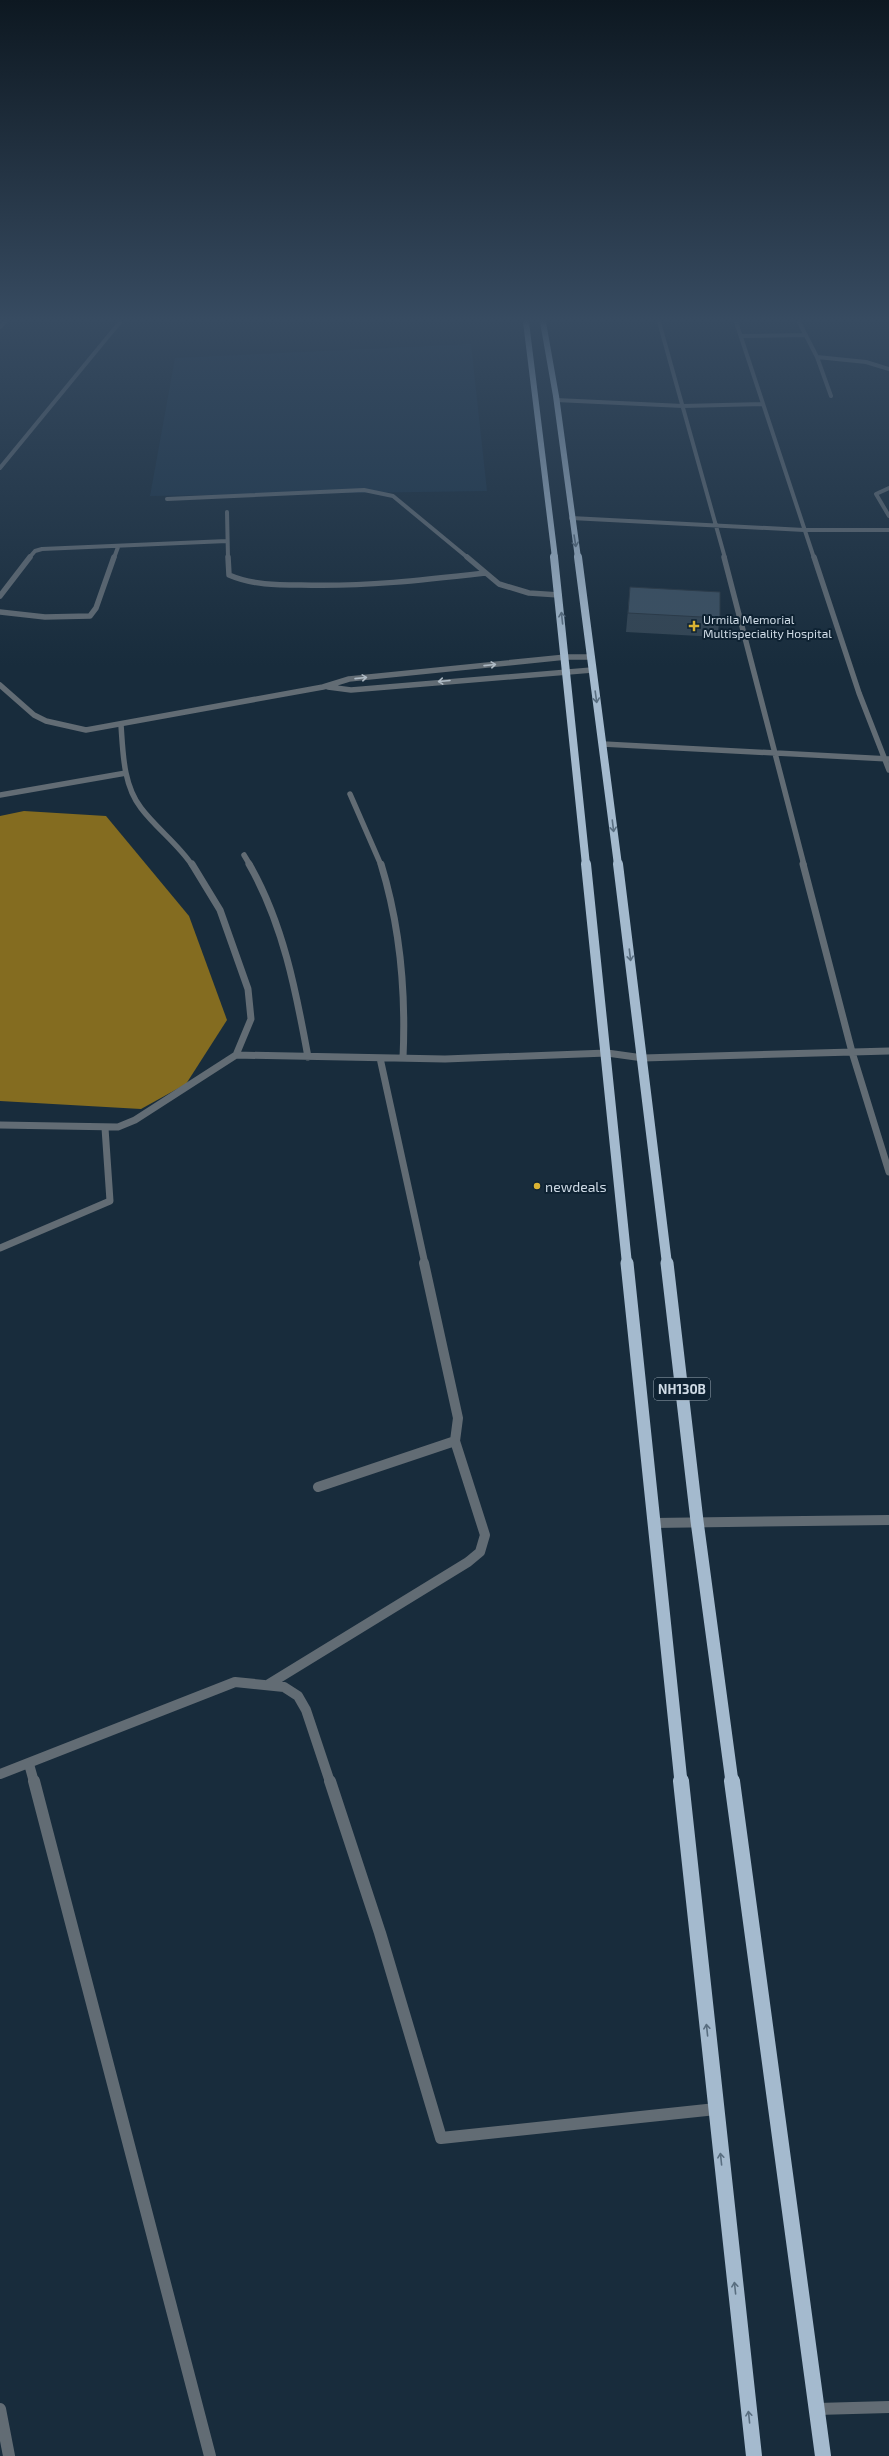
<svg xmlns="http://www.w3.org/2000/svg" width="889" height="2456" font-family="'Exo 2',sans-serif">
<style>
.built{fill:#1c354a}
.water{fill:#846c20}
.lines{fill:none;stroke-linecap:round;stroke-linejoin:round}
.minor-far4{stroke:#626c74;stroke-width:4}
.minor-far3{stroke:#626c74;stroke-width:5.5}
.minor-far2{stroke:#626c74;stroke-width:7}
.minor-far1{stroke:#626c74;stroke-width:10}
.minor{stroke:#626c74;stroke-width:12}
.tertiary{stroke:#626c74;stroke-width:5.5}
.trunk-far4{stroke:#a4bace;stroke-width:6}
.trunk-far3{stroke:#a4bace;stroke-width:8}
.trunk-far2{stroke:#a4bace;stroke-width:10}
.trunk-far1{stroke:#a4bace;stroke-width:13}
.trunk{stroke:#a4bace;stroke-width:16}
.wall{fill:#334554}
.building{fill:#3b5062;stroke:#293845}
.oneway{stroke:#596e80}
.oneway2{stroke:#aebac4}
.poi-dot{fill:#dab333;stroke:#0e2232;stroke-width:1.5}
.labels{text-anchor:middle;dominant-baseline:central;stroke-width:4;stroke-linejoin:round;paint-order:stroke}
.far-poi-label{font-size:12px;fill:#cfdbe6;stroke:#0e2232;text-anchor:start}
.shield{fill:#0e2232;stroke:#95a4b0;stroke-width:1}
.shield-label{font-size:13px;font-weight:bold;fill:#cfdbe6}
.poi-label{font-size:14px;fill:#cfdbe6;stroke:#0e2232;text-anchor:start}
</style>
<rect width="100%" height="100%" fill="#182c3c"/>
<path class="built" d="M 471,344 L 487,491 L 150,496 L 175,358 Z"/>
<path class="water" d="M 24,811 L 106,816 L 189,916 L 227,1020 L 186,1084 L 141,1109 L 0,1101 L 0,816 Z"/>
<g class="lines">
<path class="minor-far4" d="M 659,322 L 725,558
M 736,322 L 814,558
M 799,322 L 817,357 L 831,396
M 0,327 L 5,322
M 741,336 L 806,335
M 817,357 L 866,362 L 889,369
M 556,400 L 683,406 L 763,404
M 0,468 L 120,322
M 889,488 L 876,494 L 889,516
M 167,499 L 364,490 L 393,496 L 468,558
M 227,512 L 228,558
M 571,518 L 804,530 L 889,530
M 29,558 L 35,551 L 42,549 L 227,541
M 114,558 L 118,547"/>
<path class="minor-far3" d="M 228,557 L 229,575 C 252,585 277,585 301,585 C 363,587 424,580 485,573
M 467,557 L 499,584 L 529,593 L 559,595
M 724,557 L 804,865
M 814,557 L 859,693 L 889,770
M 0,596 L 30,557
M 0,612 L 45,617 L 90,616 L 96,608 L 114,557
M 121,725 C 123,752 123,785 141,808 C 156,828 178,844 192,865
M 603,744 L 889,759
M 350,794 L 381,865
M 0,795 L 126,773
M 244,855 L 250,865"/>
<path class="minor-far2" d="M 249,864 C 283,923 296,991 308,1057
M 381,864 C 400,926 406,993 403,1058
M 803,864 L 852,1052 L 889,1172
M 236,1055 L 445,1059 L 607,1053 L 643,1058 L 889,1051
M 380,1058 L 425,1264
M 0,1125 L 118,1127 L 135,1120 L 236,1055 L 251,1019 L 248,989 L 220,910 L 192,864
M 0,1248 L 110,1201 L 105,1128"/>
<path class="minor-far1" d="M 318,1487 L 455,1441 L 458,1418 L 424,1263
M 653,1523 L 889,1520
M 269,1684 L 468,1562 L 480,1552 L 485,1535 L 455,1441
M 29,1764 L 34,1782
M 0,1774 L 235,1682 L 284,1687 L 298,1696 L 306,1710 L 330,1782"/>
<path class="minor" d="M 34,1781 L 210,2456
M 330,1781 L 380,1933 L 441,2138 L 716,2109
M 0,2409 L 9,2456
M 817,2409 L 889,2407"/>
<path class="tertiary" d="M 0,685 L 34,715 L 46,721 L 86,730 L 323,687 L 349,679 L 566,657 L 591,657
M 328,687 L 351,690 L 592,670"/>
<path class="trunk-far4" d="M 526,322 L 555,558
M 543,322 L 556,396 L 578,558"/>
<path class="trunk-far3" d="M 554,557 L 586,865
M 578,557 L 618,865"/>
<path class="trunk-far2" d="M 586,864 L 627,1264
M 618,864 L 667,1264"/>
<path class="trunk-far1" d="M 627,1263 L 681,1782
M 667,1263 L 697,1521 L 732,1782"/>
<path class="trunk" d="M 681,1781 L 754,2456
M 732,1781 L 823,2456"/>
</g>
<path class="wall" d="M 630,587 L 720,618 L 717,637 L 626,632 Z"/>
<path class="building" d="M 630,587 L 720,592 L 720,618 L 628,613 Z"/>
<defs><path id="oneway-shaft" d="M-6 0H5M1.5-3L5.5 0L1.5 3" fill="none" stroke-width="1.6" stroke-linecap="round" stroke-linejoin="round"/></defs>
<g class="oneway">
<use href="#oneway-shaft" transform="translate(575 541) rotate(81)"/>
<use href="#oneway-shaft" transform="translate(562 618) rotate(-96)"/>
<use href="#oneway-shaft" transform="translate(596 697) rotate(82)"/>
<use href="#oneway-shaft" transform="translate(613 826) rotate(83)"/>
<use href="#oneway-shaft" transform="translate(630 955) rotate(83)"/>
<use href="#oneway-shaft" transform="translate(707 2030) rotate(-96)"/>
<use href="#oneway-shaft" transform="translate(721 2159) rotate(-96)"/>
<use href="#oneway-shaft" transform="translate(735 2288) rotate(-96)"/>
<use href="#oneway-shaft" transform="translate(749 2417) rotate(-96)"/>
</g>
<g class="oneway2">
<use href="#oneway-shaft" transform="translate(490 665) rotate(-6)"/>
<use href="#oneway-shaft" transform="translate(361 678) rotate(-6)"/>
<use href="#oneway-shaft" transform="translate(444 681) rotate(175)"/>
</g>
<linearGradient id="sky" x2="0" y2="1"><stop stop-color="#0d1821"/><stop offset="0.48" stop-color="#374b61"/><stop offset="1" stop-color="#374b61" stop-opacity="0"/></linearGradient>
<rect width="889" height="666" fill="url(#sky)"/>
<g class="poi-dot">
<path d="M692 620h4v4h4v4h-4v4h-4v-4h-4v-4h4z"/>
<circle cx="537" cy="1186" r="4"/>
</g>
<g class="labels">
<g class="far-poi-label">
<text x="703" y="619">Urmila Memorial<tspan x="703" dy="14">Multispeciality Hospital</tspan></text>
</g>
<rect class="shield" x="654" y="1378" width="56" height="22" rx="3"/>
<g class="shield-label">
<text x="682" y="1389">NH130B</text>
</g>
<g class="poi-label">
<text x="545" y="1186">newdeals</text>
</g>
</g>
</svg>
